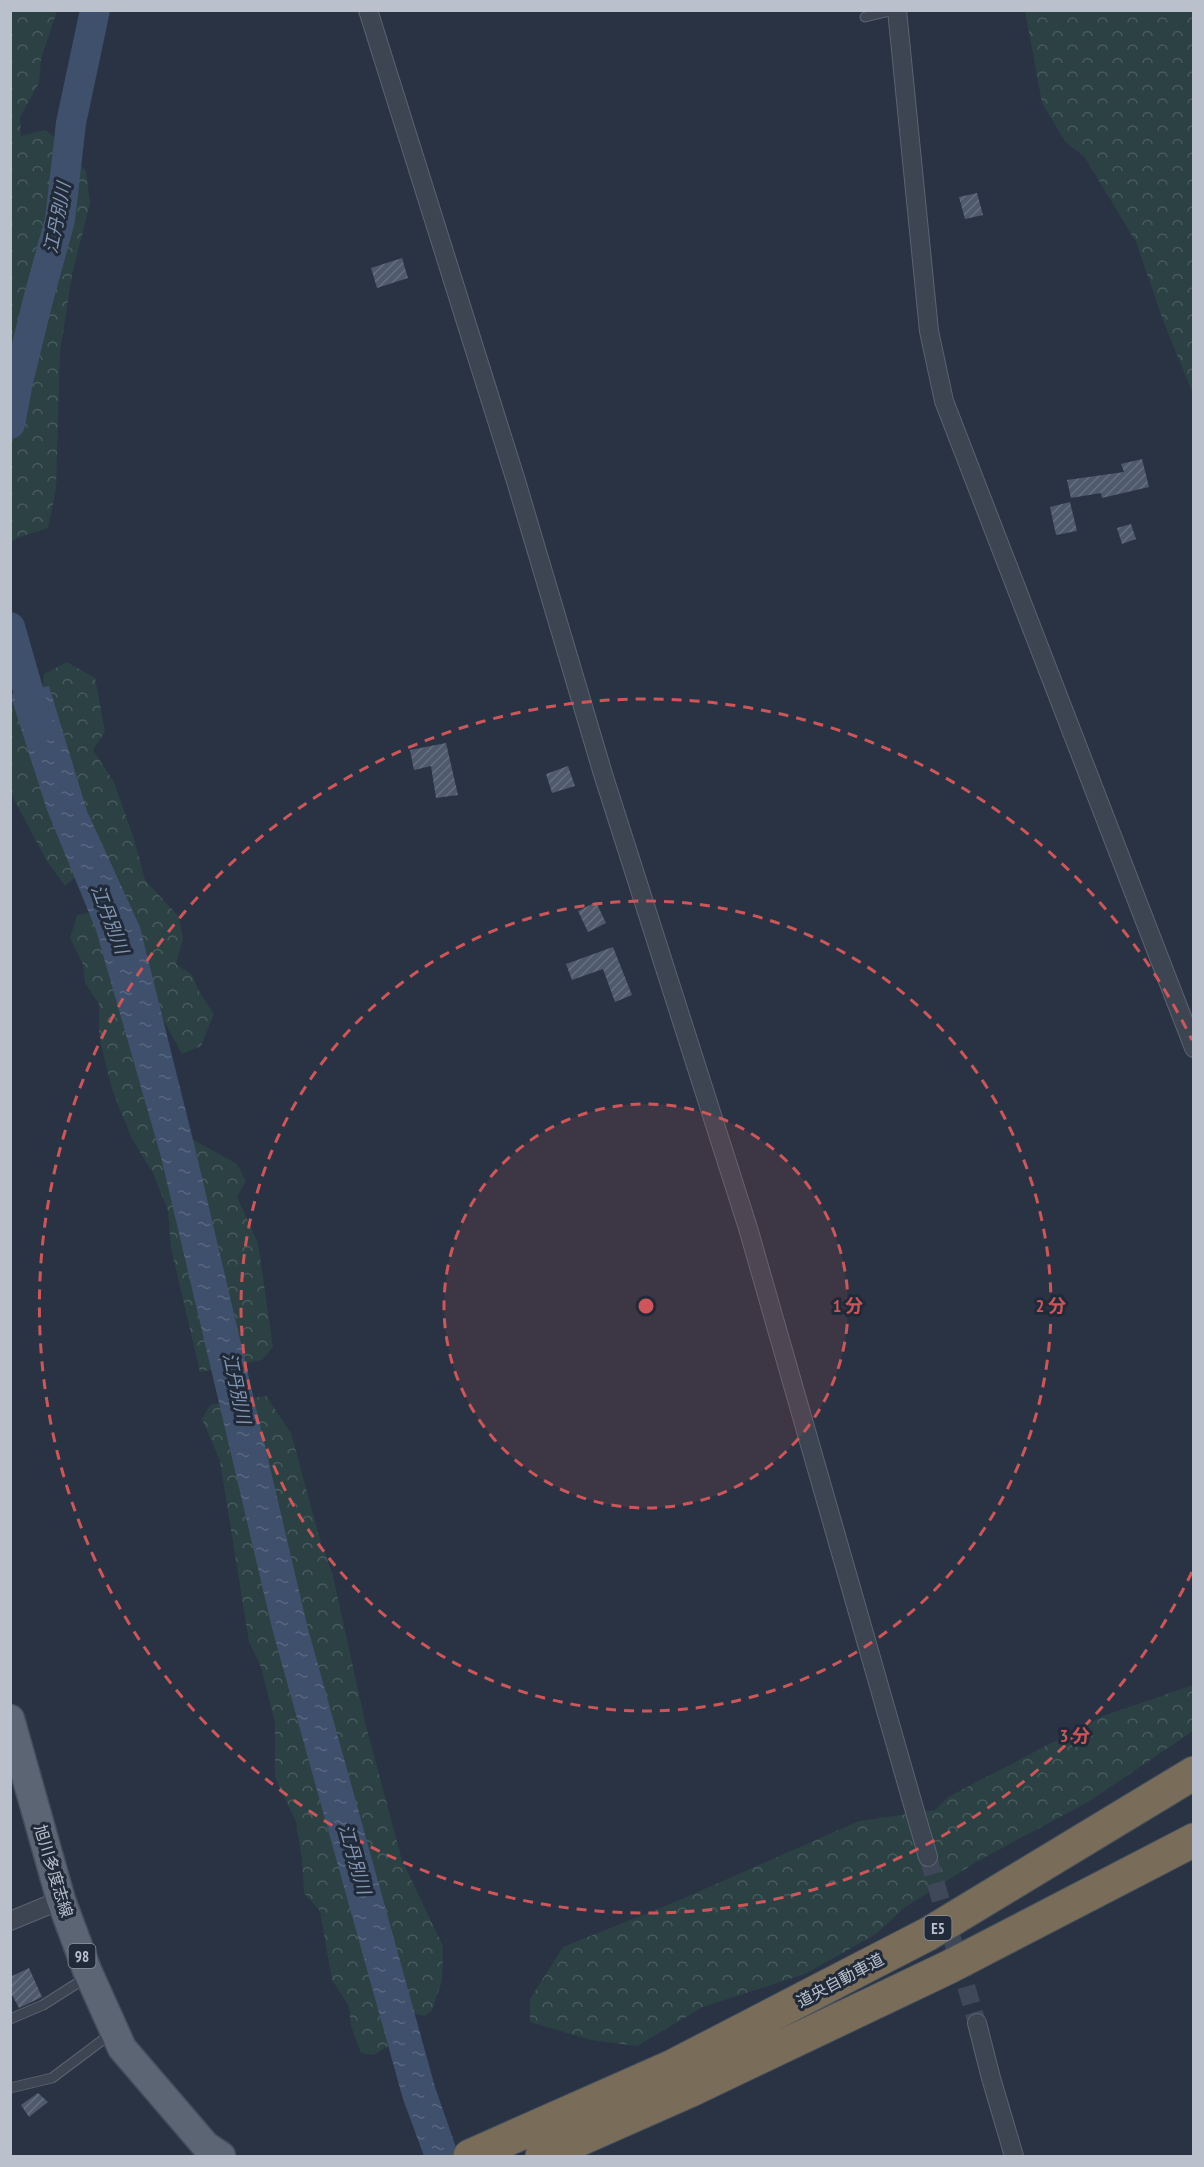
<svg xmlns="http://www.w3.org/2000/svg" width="1204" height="2167" font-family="'PT Sans Narrow','Noto Sans JP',sans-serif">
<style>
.forest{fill:url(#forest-crowns)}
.water{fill:url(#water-ripples)}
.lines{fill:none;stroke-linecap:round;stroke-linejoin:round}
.river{stroke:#3f506c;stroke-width:30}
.building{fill:url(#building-hatch)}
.minor-tunnel{stroke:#3f4858;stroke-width:18;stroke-dasharray:18 9;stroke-linecap:butt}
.service-casing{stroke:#5b6370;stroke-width:11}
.minor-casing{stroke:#5b6370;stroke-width:20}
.primary-casing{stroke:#464e5c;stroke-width:31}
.motorway-casing{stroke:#47505d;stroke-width:35}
.service{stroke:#3d4553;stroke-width:9}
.minor{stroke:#3d4553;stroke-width:18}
.primary{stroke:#5b6573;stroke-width:28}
.motorway{stroke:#796d5a;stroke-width:33}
.ring{fill:none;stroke:#ce565a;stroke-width:3;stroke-dasharray:10 8}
.labels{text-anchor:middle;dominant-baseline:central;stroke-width:6;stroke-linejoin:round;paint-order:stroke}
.shield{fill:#212a38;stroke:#8c94a0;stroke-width:1.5}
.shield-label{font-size:15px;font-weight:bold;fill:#bac1cd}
.street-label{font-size:16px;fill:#bac1cd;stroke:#212a38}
.water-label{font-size:18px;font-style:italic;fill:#8396b2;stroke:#212a38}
.centre{fill:#ce565a;stroke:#212a38;stroke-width:3}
.ring-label{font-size:18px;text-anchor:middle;font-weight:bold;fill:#ce565a;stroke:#212a38;stroke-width:6;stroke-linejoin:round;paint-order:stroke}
</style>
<defs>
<pattern id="forest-crowns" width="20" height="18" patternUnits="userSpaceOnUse" patternTransform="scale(1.5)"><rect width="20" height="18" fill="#2b4144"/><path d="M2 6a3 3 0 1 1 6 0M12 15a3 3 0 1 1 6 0" fill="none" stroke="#485b5e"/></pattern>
<pattern id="water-ripples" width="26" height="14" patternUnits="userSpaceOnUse" patternTransform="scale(1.5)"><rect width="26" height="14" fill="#3f506c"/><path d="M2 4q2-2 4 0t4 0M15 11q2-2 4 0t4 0" fill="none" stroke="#596780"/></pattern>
<pattern id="building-hatch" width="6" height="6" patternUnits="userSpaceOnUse" patternTransform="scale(1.5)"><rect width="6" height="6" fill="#4f5a6c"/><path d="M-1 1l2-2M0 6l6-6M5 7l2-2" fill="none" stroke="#667080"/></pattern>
</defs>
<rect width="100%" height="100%" fill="#293343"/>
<path class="forest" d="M 11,10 L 57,11 L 41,59 L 39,83 L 20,117 L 21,136 L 45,130 L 56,138 L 86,171 L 90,203 L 72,275 L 60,352 L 56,489 L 48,528 L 17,538 L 11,542 Z
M 1025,11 L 1193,11 L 1193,394 L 1164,323 L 1136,242 L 1084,156 L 1066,143 L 1042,103 Z
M 67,662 L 95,678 L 105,732 L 93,750 L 114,782 L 134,839 L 145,880 L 179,917 L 183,939 L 176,964 L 192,975 L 200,993 L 214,1014 L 201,1046 L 182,1054 L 154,1003 L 41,701 L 44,674 Z
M 10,693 L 34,749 L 80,873 L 65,886 L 48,863 L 11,794 Z
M 99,912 L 170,1127 L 237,1164 L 246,1181 L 237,1197 L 258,1243 L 273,1347 L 262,1360 L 200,1372 L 171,1248 L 168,1211 L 153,1173 L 132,1139 L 112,1089 L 99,1036 L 99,1004 L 85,983 L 83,964 L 70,938 L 77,915 Z
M 266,1396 L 291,1433 L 319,1536 L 333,1576 L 366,1726 L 402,1860 L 443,1946 L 442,1981 L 432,2010 L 425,2016 L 406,2012 L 379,1992 L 388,2046 L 374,2055 L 361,2053 L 351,2026 L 349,2006 L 332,1980 L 320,1911 L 304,1893 L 302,1859 L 296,1822 L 275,1777 L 275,1723 L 261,1667 L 249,1642 L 220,1461 L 202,1419 L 210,1405 Z
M 1193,1685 L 1193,1731 L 1088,1802 L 978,1861 L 904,1908 L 876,1934 L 805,1974 L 703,2007 L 637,2046 L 591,2040 L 530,2022 L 530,1999 L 563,1947 L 675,1902 L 859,1821 L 935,1810 L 948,1797 L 1103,1716 Z"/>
<path class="water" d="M 49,686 L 87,811 L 140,927 L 196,1152 L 307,1625 L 435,2087 L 459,2156 L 424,2156 L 403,2099 L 273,1632 L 161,1157 L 96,930 L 47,810 L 10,694 Z"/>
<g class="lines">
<path class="river" d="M 10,424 L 18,382 L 38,300 L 60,220 L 71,123 L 95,10
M 10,627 L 39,728"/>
</g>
<path class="building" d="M 977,193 L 983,215 L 965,219 L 959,197 Z
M 402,258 L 408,278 L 377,288 L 371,268 Z
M 1142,459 L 1149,487 L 1102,498 L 1101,493 L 1071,498 L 1067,480 L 1124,472 L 1121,464 Z
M 1070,502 L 1077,531 L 1056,535 L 1050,507 Z
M 1131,524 L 1136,539 L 1122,544 L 1117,528 Z
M 446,743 L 458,795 L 436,798 L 431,766 L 414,770 L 410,750 Z
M 568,766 L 575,786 L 552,793 L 546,774 Z
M 596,902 L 606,923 L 588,932 L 578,911 Z
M 613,947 L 632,995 L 615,1002 L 603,969 L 572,980 L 566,964 Z
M 29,1968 L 42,1997 L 19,2008 L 10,1991 L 10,1977 Z
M 38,2093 L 48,2102 L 29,2117 L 21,2105 Z"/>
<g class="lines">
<path class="minor-tunnel" d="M 928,1857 L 977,2023"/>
<g class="service-casing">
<path id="service" d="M 865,17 L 894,10
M 10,2019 L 43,2005 L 87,1977
M 10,2088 L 52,2078 L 112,2033"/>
</g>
<g class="minor-casing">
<path id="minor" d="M 368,10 L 516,481 L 603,774 L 748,1228 L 928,1857
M 897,10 L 929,331 L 944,401 L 1194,1048
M 10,1921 L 61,1900
M 977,2023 L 991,2078 L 1014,2156"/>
</g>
<g class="primary-casing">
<path id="primary" d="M 10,1719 L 61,1900 L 87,1970 L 122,2048 L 206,2146 L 221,2156"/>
</g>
<g class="motorway-casing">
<path id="motorway" d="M 470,2156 L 673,2066 L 928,1934 L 1194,1773
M 542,2156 L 689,2091 L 949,1967 L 1194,1840"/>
</g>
<use href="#service" class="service"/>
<use href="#minor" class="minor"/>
<use href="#primary" class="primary"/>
<use href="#motorway" class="motorway"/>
</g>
<circle cx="646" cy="1306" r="202" fill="#ce565a" fill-opacity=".12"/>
<g class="ring">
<circle cx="646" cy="1306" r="202"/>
<circle cx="646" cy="1306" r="405"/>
<path d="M1192 1572A607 607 0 1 1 1192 1040"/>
</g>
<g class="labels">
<g class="shield">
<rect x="924.5" y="1916" width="27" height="24" rx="4.5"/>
<rect x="68.5" y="1944" width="27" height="24" rx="4.5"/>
</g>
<g class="shield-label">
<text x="938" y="1928">E5</text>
<text x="82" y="1956">98</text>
</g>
<g class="street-label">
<text transform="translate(54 1871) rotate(73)">旭川多度志線</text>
<text transform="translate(840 1980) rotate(-28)">道央自動車道</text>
</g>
<g class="water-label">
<text transform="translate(57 218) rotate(-79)">江丹別川</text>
<text transform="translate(110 919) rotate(69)">江丹別川</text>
<text transform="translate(237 1388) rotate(78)">江丹別川</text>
<text transform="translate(355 1859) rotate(74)">江丹別川</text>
</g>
</g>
<circle cx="646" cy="1306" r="9" class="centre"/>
<g class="ring-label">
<text x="848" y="1312">1 分</text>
<text x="1051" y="1312">2 分</text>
<text x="1075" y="1742">3 分</text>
</g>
<rect width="1204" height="2167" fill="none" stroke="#bac1cd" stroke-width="24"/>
</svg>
